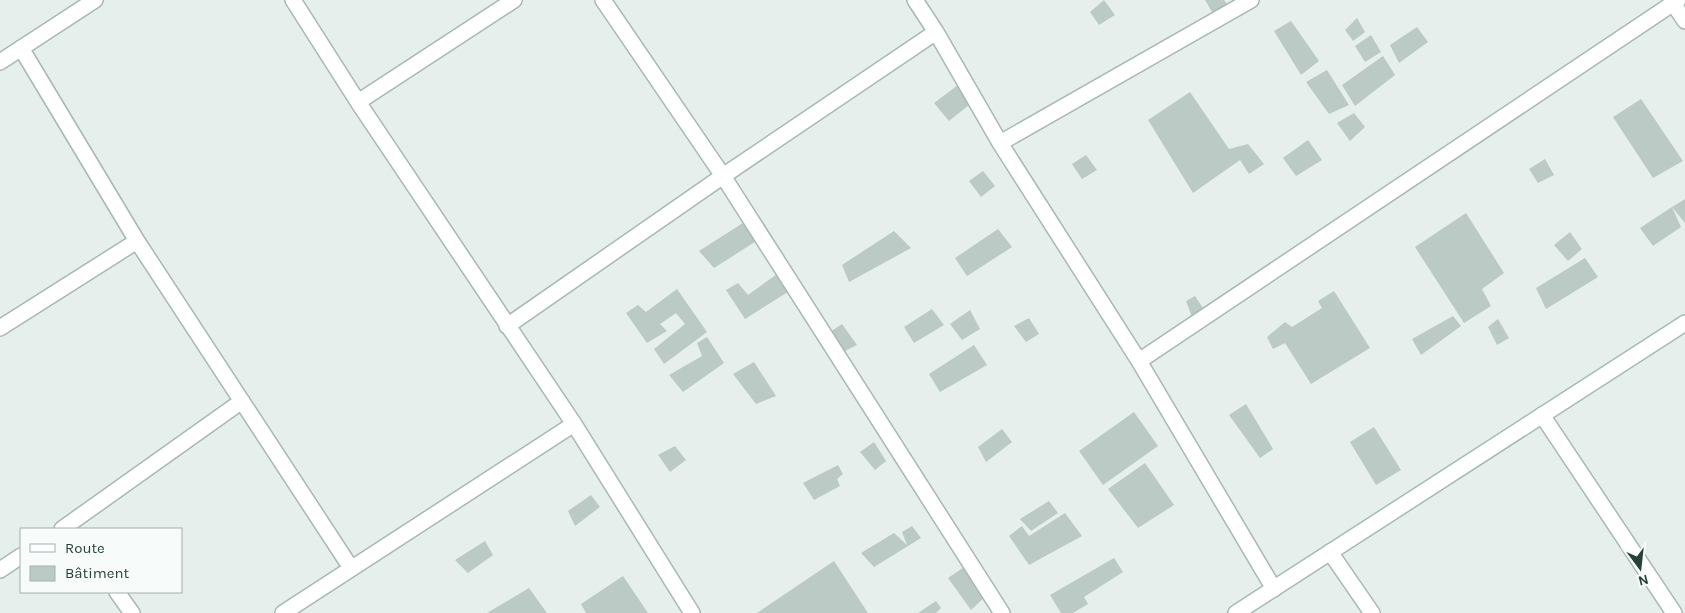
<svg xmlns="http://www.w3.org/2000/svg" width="1685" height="613" font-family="Karla,sans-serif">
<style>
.building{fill:#bbcac4}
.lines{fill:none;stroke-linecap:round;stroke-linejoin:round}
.street-casing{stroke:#a8b8b2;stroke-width:18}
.secondary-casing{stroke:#a4bbb3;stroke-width:18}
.street{stroke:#fff;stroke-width:15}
.secondary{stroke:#fff;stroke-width:15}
</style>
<rect width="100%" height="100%" fill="#e6efeb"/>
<path class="building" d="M 1104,0 L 1115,15 L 1099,25 L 1090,12 Z
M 1205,0 L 1224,0 L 1230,9 L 1215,17 Z
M 1357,18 L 1365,32 L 1353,41 L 1345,30 Z
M 1291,21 L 1319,61 L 1301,75 L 1274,31 Z
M 1417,27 L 1428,42 L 1399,63 L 1390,45 Z
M 1371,35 L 1381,52 L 1365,62 L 1355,46 Z
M 1383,56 L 1395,75 L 1355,106 L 1342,85 Z
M 1327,70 L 1349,105 L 1329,114 L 1306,82 Z
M 962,82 L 974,101 L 949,121 L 934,103 Z
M 1190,92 L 1229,149 L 1248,144 L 1264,164 L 1249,174 L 1240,160 L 1193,193 L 1148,120 Z
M 1641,99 L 1683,161 L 1653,178 L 1613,117 Z
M 1354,113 L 1365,127 L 1350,141 L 1337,123 Z
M 1308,140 L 1322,160 L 1296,176 L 1283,158 Z
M 1086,155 L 1097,170 L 1082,179 L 1072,164 Z
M 1545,159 L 1554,175 L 1538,183 L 1529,169 Z
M 983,171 L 995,186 L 981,197 L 969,181 Z
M 1685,199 L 1685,223 L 1672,207 L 1681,227 L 1653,246 L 1640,228 L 1672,207 Z
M 1466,213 L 1504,273 L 1482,289 L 1491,306 L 1464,323 L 1415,247 Z
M 746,221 L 758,240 L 714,268 L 699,251 Z
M 998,229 L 1012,247 L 967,276 L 955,258 Z
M 894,231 L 911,248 L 849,282 L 842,265 Z
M 1570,232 L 1582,249 L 1568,261 L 1554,245 Z
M 1585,258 L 1598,277 L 1546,309 L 1536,288 Z
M 777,274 L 791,290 L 745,319 L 726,290 L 738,283 L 748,295 Z
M 677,289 L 707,332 L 664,364 L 654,349 L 685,324 L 676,313 L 660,324 L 667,331 L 647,343 L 626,313 L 638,305 L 646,312 Z
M 1334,291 L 1370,348 L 1311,384 L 1285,343 L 1273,349 L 1267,337 L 1285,322 L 1292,327 L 1322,308 L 1318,301 Z
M 1195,296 L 1205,311 L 1192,317 L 1186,301 Z
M 932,309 L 944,325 L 914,343 L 904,327 Z
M 970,310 L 980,329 L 962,340 L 950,324 Z
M 1453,316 L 1461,326 L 1421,355 L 1412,339 Z
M 1029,318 L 1039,334 L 1026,342 L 1014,326 Z
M 1498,319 L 1509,338 L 1497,345 L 1488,327 Z
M 842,324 L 857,345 L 841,353 L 827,334 Z
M 707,337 L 724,363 L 683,392 L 669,375 L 702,356 L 697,343 Z
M 974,345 L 987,365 L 940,392 L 929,374 Z
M 754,362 L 776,396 L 756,404 L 733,374 Z
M 1246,404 L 1273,449 L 1260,458 L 1229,415 Z
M 1134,412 L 1158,446 L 1103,485 L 1079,451 Z
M 1374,427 L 1401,470 L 1376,485 L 1350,442 Z
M 1002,429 L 1012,442 L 986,462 L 978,447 Z
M 874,442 L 886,461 L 875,470 L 860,452 Z
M 675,446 L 686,460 L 670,472 L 658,455 Z
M 1145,463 L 1174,505 L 1138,528 L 1108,489 Z
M 838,465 L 843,474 L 837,479 L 840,486 L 814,500 L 803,483 Z
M 591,495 L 600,507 L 575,526 L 568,511 Z
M 1049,501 L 1058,513 L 1031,531 L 1020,519 Z
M 1065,513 L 1082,536 L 1029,565 L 1009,536 L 1022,526 L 1029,536 Z
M 912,526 L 921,538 L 874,567 L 861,553 L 894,533 L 907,545 L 902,532 Z
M 485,541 L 493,555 L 468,573 L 455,560 Z
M 1114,558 L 1123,572 L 1084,597 L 1088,604 L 1073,613 L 1061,613 L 1050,595 Z
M 834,561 L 868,613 L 757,613 Z
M 967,565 L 985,597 L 971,610 L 948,578 Z
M 623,576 L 648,613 L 586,613 L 581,604 Z
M 529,588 L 547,613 L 487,613 Z
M 936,601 L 941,608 L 936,613 L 918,613 Z"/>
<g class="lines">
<g class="street-casing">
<path id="street" d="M 293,0 L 358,102 L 574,424 L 692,613
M 603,0 L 723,176 L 1002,613
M 915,0 L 936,32 L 1000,143 L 1139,361 L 1274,589
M 1671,0 L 1685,21
M 21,48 L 137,241 L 351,568
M 0,62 L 95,0
M 358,102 L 514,0
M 1000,143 L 1251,0
M 507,326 L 723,176 L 936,32
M 0,328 L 137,241
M 1139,361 L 1678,0
M 1542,415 L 1674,613
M 62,529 L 242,401
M 1330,552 L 1372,613
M 0,570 L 21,556
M 117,592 L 132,613
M 283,613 L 574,424"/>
</g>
<g class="secondary-casing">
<path id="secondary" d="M 1236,613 L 1685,323"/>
</g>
<use href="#street" class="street"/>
<use href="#secondary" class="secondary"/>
</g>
<rect x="20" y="528" width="162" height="65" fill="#f7fbf9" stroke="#a3b1ad"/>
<rect x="30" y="544" width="25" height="8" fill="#ffffff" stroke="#a3b1ad"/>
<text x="65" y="553" font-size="15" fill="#24423a">Route</text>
<rect x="30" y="566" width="25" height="15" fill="#bbcac4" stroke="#a3b1ad"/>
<text x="65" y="578" font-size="15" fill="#24423a">Bâtiment</text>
<g transform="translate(1640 568) rotate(165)" stroke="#f7fbf9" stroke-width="4" paint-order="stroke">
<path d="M0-4L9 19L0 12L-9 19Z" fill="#24423a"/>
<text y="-8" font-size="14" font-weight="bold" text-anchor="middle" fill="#24423a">N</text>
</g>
</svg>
